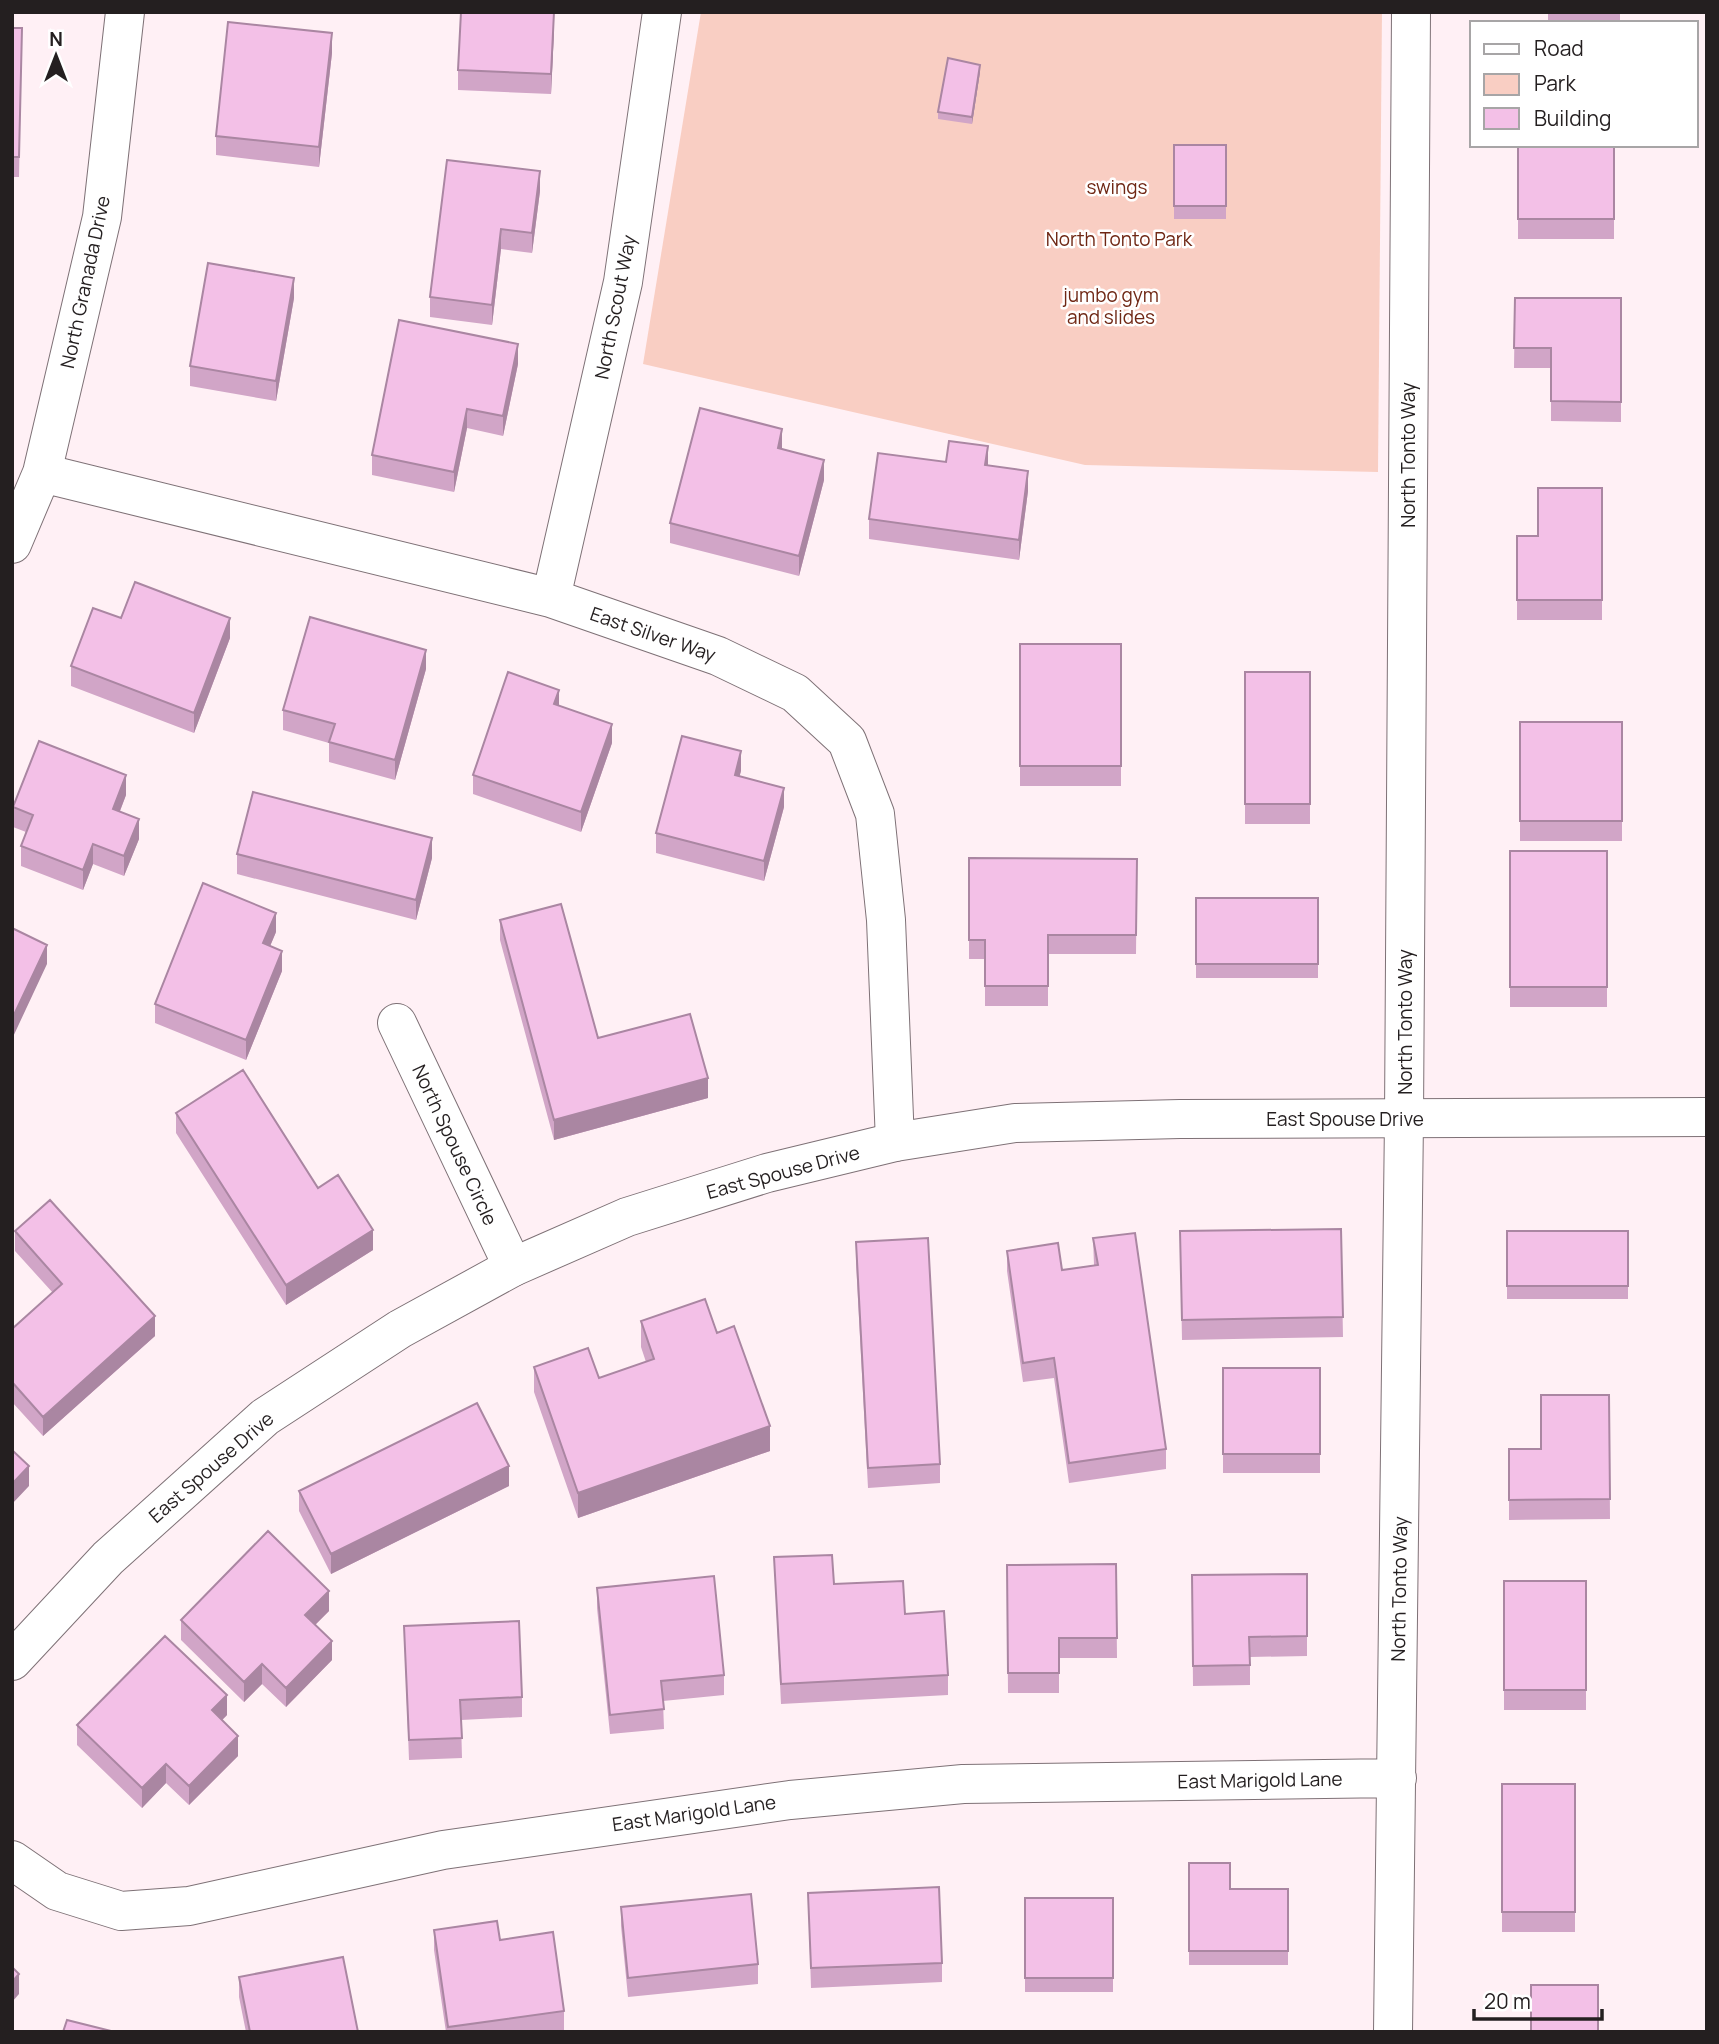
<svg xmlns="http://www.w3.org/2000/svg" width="1719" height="2044" font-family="Manrope,sans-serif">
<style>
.green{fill:#f9cec3}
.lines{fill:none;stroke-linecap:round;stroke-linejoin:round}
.minor-casing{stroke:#7e7176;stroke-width:40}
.major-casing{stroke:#7e7176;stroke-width:40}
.minor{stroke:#fff;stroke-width:38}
.major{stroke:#fff;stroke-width:38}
.wall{fill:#d1a5c7}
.shaded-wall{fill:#aa86a2}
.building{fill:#f3c0e7;stroke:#aa86a2;stroke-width:2}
.labels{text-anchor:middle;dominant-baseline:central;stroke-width:5;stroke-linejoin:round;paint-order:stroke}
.park-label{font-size:19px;fill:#6f2714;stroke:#fff}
.street-label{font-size:19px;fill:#241f20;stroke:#fff}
</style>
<rect width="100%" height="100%" fill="#fff0f5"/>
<path class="green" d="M 701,12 L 1382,12 L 1378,472 L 1085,465 L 643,364 Z"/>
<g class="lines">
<g class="minor-casing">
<path id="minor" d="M 42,473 L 551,598 L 718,656 L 795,693 L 847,741 L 875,814 L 886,920 L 895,1142
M 12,544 L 42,473 L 102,217 L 125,12
M 551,598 L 623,282 L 662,12
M 397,1023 L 513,1267
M 12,1860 L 57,1891 L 121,1911 L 189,1906 L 443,1850 L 790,1800 L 963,1784 L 1397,1778
M 1393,2032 L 1404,1119 L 1411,12"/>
</g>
<g class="major-casing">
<path id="major" d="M 12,1661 L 108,1558 L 265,1417 L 400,1329 L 513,1267 L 627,1217 L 767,1173 L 895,1142 L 1015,1123 L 1180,1119 L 1707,1117"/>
</g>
<use href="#minor" class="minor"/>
<use href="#major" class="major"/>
</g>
<path class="wall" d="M 1548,12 L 1620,12 L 1620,23 L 1548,23 Z
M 12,28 L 22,28 L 19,177 L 12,177 Z
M 554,30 L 551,94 L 458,90 L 458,70 Z
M 332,53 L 319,167 L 216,155 L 216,136 Z
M 980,72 L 972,124 L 938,119 L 938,112 Z
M 1174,145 L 1226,145 L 1226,219 L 1174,219 Z
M 1518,145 L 1614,145 L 1614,239 L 1518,239 Z
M 540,191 L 532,253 L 501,249 L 492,325 L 430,317 L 430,297 Z
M 294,298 L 276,401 L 190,386 L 190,366 Z
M 1515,298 L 1621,298 L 1621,422 L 1551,421 L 1551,368 L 1514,368 Z
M 518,364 L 503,436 L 467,428 L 454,492 L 372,475 L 372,455 Z
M 782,450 L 824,480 L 799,576 L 670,543 L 670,523 Z
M 946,462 L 988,466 L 1028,491 L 1019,560 L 869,539 L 869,519 Z
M 1602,488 L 1602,620 L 1517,620 L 1517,536 L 1538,536 Z
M 121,618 L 230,638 L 194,733 L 71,686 L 71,666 Z
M 1020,644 L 1121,644 L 1121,786 L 1020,786 Z
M 426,669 L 395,780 L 329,762 L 329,743 L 283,730 L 283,710 Z
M 1245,672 L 1310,672 L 1310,824 L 1245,824 Z
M 1520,722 L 1622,722 L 1622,841 L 1520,841 Z
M 612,743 L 581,832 L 473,794 L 473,775 Z
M 741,771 L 739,776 L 784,807 L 764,881 L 656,853 L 656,833 Z
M 126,795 L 120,811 L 139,839 L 124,876 L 93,864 L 83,890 L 21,866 L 21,846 L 26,832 L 13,827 L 13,807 Z
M 1510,851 L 1607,851 L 1607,1007 L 1510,1007 Z
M 237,854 L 432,858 L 416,920 L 237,874 Z
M 969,858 L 1137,859 L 1136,954 L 1048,954 L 1048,1006 L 985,1006 L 985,959 L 969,959 Z
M 1196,898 L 1318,898 L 1318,978 L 1196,978 Z
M 500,920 L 598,1038 L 708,1098 L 554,1140 L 500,940 Z
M 276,932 L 270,946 L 282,971 L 246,1060 L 155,1023 L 155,1004 Z
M 176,1113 L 318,1188 L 373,1250 L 286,1305 L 176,1133 Z
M 1341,1229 L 1343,1337 L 1182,1340 L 1180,1231 Z
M 15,1231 L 155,1336 L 43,1436 L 12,1402 L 12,1329 L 53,1293 L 15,1251 Z
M 1507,1231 L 1628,1231 L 1628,1299 L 1507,1299 Z
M 1093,1238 L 1166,1449 L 1166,1469 L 1069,1483 L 1054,1378 L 1023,1382 L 1007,1271 L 1007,1251 L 1062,1270 L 1094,1265 Z
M 856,1242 L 940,1464 L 940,1483 L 868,1488 L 856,1262 Z
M 641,1321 L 717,1333 L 770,1451 L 578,1518 L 534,1392 L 534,1367 L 599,1378 L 646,1362 L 641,1347 Z
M 1223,1368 L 1320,1368 L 1320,1473 L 1223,1473 Z
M 1609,1395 L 1610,1519 L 1509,1520 L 1509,1449 L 1541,1449 Z
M 509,1486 L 331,1574 L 299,1511 L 299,1491 Z
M 774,1557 L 834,1584 L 948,1675 L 948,1695 L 781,1704 Z
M 1116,1564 L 1117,1658 L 1059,1658 L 1059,1693 L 1008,1693 L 1007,1565 Z
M 1307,1574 L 1307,1656 L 1250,1657 L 1250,1685 L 1193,1686 L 1192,1575 Z
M 1504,1581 L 1586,1581 L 1586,1710 L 1504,1710 Z
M 597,1588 L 724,1675 L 724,1695 L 663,1701 L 664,1729 L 610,1734 L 597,1608 Z
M 329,1611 L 315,1625 L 332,1660 L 286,1707 L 262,1684 L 244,1702 L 181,1640 L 181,1620 Z
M 404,1626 L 522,1697 L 522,1717 L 461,1720 L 462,1758 L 409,1760 Z
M 227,1715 L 222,1720 L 238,1756 L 189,1805 L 166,1783 L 142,1808 L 77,1745 L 77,1725 Z
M 1502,1784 L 1575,1784 L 1575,1932 L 1502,1932 Z
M 1189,1863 L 1230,1889 L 1288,1889 L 1288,1965 L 1189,1965 Z
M 808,1893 L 942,1963 L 942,1982 L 811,1988 Z
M 1025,1898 L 1113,1898 L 1113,1992 L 1025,1992 Z
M 621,1907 L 758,1964 L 758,1984 L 628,1997 L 621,1926 Z
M 434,1930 L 500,1940 L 564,2011 L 564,2031 L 557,2032 L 446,2032 L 434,1950 Z
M 239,1977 L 358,2032 L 246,2032 L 239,1997 Z"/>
<path class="shaded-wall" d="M 554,12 L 554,30 L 551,94 L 551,74 Z
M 332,33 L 332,53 L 319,167 L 319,147 Z
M 980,65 L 980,72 L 972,124 L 972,117 Z
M 540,171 L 540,191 L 532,253 L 532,233 Z
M 501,229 L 501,249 L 492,325 L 492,305 Z
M 294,278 L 294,298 L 276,401 L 276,381 Z
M 518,344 L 518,364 L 503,436 L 503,416 Z
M 467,409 L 467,428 L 454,492 L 454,472 Z
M 782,429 L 782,449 L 778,468 L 778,448 Z
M 988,446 L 988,466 L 985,465 Z
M 824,460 L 824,480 L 799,576 L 799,556 Z
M 1028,471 L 1028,491 L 1019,560 L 1019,540 Z
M 230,618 L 230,638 L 194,733 L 194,713 Z
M 426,650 L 426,669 L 395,780 L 395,760 Z
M 559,690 L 559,710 L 554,704 Z
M 612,724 L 612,743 L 581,832 L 581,812 Z
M 741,751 L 741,771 L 735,794 L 735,775 Z
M 126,775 L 126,795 L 113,829 L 113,809 Z
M 784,788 L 784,807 L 764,881 L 764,861 Z
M 139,819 L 139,839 L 124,876 L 124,856 Z
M 432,838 L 432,858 L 416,920 L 416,900 Z
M 93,844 L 93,864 L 83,890 L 83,870 Z
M 276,913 L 276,932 L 263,963 L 263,943 Z
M 47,945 L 47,964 L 12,1039 L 12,1019 Z
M 282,951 L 282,971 L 246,1060 L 246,1040 Z
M 708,1078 L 708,1098 L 554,1140 L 554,1120 Z
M 373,1230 L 373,1250 L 286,1305 L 286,1285 Z
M 155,1316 L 155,1336 L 43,1436 L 43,1417 Z
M 770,1426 L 770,1451 L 578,1518 L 578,1493 Z
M 29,1466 L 29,1486 L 12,1504 L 12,1484 Z
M 509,1466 L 509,1486 L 331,1574 L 331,1554 Z
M 329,1591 L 329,1611 L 305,1635 L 305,1615 Z
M 332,1641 L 332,1660 L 286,1707 L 286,1688 Z
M 262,1664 L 262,1684 L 244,1702 L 244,1682 Z
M 227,1695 L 227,1715 L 212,1730 L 212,1710 Z
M 238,1736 L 238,1756 L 189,1805 L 189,1786 Z
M 166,1764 L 166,1783 L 142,1808 L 142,1788 Z
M 19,1974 L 19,1994 L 12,2002 L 12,1982 Z"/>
<path class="building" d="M 461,12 L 554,12 L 551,74 L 458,70 Z
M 228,22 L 332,33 L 319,147 L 216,136 Z
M 12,28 L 22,28 L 19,157 L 12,157 Z
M 948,58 L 980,65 L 972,117 L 938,112 Z
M 1174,145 L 1226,145 L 1226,206 L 1174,206 Z
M 1518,145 L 1614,145 L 1614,219 L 1518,219 Z
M 447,160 L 540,171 L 532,233 L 501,229 L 492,305 L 430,297 Z
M 208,263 L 294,278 L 276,381 L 190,366 Z
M 1515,298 L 1621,298 L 1621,402 L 1551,401 L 1551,348 L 1514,348 Z
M 399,320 L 518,344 L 503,416 L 467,409 L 454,472 L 372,455 Z
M 700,408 L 782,429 L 778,448 L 824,460 L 799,556 L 670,523 Z
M 949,441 L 988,446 L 985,465 L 1028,471 L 1019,540 L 869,519 L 878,453 L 946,462 Z
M 1538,488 L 1602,488 L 1602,600 L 1517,600 L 1517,536 L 1538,536 Z
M 135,582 L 230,618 L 194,713 L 71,666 L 93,608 L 121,618 Z
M 310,617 L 426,650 L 395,760 L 329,742 L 335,724 L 283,710 Z
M 1020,644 L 1121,644 L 1121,766 L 1020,766 Z
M 508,672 L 559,690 L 554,704 L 612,724 L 581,812 L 473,775 Z
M 1245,672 L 1310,672 L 1310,804 L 1245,804 Z
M 1520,722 L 1622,722 L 1622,821 L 1520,821 Z
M 682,736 L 741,751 L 735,775 L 784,788 L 764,861 L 656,833 Z
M 39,741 L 126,775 L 113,809 L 139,819 L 124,856 L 93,844 L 83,870 L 21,846 L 33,815 L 13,807 Z
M 253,792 L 432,838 L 416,900 L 237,854 Z
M 1510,851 L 1607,851 L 1607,987 L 1510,987 Z
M 969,858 L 1137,859 L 1136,935 L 1048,935 L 1048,986 L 985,986 L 985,940 L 969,940 Z
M 203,883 L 276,913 L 263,943 L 282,951 L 246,1040 L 155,1004 Z
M 1196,898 L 1318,898 L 1318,964 L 1196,964 Z
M 561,904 L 598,1038 L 690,1014 L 708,1078 L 554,1120 L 500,920 Z
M 12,928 L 47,945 L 12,1019 Z
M 243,1070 L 318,1188 L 338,1175 L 373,1230 L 286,1285 L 176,1113 Z
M 50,1200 L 155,1316 L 43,1417 L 12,1382 L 12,1329 L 62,1284 L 15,1231 Z
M 1341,1229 L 1343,1317 L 1182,1320 L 1180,1231 Z
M 1507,1231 L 1628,1231 L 1628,1286 L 1507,1286 Z
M 1135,1233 L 1166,1449 L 1069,1463 L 1054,1358 L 1023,1363 L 1007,1251 L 1058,1243 L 1062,1270 L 1098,1265 L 1093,1238 Z
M 928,1238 L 940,1464 L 868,1468 L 856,1242 Z
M 705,1299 L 717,1333 L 734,1326 L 770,1426 L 578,1493 L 534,1367 L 588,1348 L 599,1378 L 654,1359 L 641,1321 Z
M 1223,1368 L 1320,1368 L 1320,1454 L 1223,1454 Z
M 1541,1395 L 1609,1395 L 1610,1499 L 1509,1500 L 1509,1449 L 1541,1449 Z
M 477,1403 L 509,1466 L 331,1554 L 299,1491 Z
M 12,1450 L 29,1466 L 12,1484 Z
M 268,1531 L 329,1591 L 305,1615 L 332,1641 L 286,1688 L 262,1664 L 244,1682 L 181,1620 Z
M 832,1555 L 834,1584 L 903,1581 L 905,1614 L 944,1611 L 948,1675 L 781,1684 L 774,1557 Z
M 1116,1564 L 1117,1638 L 1059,1638 L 1059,1673 L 1008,1673 L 1007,1565 Z
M 1307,1574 L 1307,1636 L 1249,1637 L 1250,1665 L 1193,1666 L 1192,1575 Z
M 714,1576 L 724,1675 L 661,1681 L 664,1709 L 610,1715 L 597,1588 Z
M 1504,1581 L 1586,1581 L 1586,1690 L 1504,1690 Z
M 519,1621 L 522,1697 L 460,1700 L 462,1738 L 409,1740 L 404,1626 Z
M 165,1636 L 227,1695 L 212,1710 L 238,1736 L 189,1786 L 166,1764 L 142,1788 L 77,1725 Z
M 1502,1784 L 1575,1784 L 1575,1912 L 1502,1912 Z
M 1189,1863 L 1230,1863 L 1230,1889 L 1288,1889 L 1288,1951 L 1189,1951 Z
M 939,1887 L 942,1963 L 811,1968 L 808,1893 Z
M 751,1894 L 758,1964 L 628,1978 L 621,1907 Z
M 1025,1898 L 1113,1898 L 1113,1978 L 1025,1978 Z
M 497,1921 L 500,1940 L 553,1932 L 564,2011 L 448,2027 L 434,1930 Z
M 343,1957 L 358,2032 L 250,2032 L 239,1977 Z
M 12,1967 L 19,1974 L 12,1982 Z
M 1531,1985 L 1598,1985 L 1598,2032 L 1531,2032 Z
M 67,2020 L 115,2032 L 63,2032 Z"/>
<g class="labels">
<g class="park-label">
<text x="1117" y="187">swings</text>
<text x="1119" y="239">North Tonto Park</text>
<text x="1111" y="295">jumbo gym<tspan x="1111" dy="22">and slides</tspan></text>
</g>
<g class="street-label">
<text transform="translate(85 282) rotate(-78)">North Granada Drive</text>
<text transform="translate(615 307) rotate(-79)">North Scout Way</text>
<text transform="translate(1408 455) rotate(-90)">North Tonto Way</text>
<text transform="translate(653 634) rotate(19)">East Silver Way</text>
<text transform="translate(1405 1022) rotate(-90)">North Tonto Way</text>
<text x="1345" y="1119">East Spouse Drive</text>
<text transform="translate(455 1145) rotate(65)">North Spouse Circle</text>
<text transform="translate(783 1172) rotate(-15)">East Spouse Drive</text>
<text transform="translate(211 1467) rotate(-41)">East Spouse Drive</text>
<text transform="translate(1399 1589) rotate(-89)">North Tonto Way</text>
<text transform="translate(1260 1780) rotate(-1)">East Marigold Lane</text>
<text transform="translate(694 1813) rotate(-8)">East Marigold Lane</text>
</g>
</g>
<rect width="1719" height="2044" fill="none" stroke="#241f20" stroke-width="28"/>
<rect x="1470" y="21" width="228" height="126" fill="#ffffff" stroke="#a7a5a6" stroke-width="2"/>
<rect x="1484" y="44" width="35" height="10" fill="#ffffff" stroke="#a7a5a6" stroke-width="2"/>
<text x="1534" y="56" font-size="21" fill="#241f20">Road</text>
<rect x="1484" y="74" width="35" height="21" fill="#f9cec3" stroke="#a7a5a6" stroke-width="2"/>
<text x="1534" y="91" font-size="21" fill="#241f20">Park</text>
<rect x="1484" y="108" width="35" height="21" fill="#f3c0e7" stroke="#a7a5a6" stroke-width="2"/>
<text x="1534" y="126" font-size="21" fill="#241f20">Building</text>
<g transform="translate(56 56)" stroke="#ffffff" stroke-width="5" paint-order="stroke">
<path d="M0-5L12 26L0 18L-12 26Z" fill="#241f20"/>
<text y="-10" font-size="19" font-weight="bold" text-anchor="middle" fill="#241f20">N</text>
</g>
<path d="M1474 2009v10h128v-10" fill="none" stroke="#241f20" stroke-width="3.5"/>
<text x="1484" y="2009" font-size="21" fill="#241f20" stroke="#ffffff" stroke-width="5" paint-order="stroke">20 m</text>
</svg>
